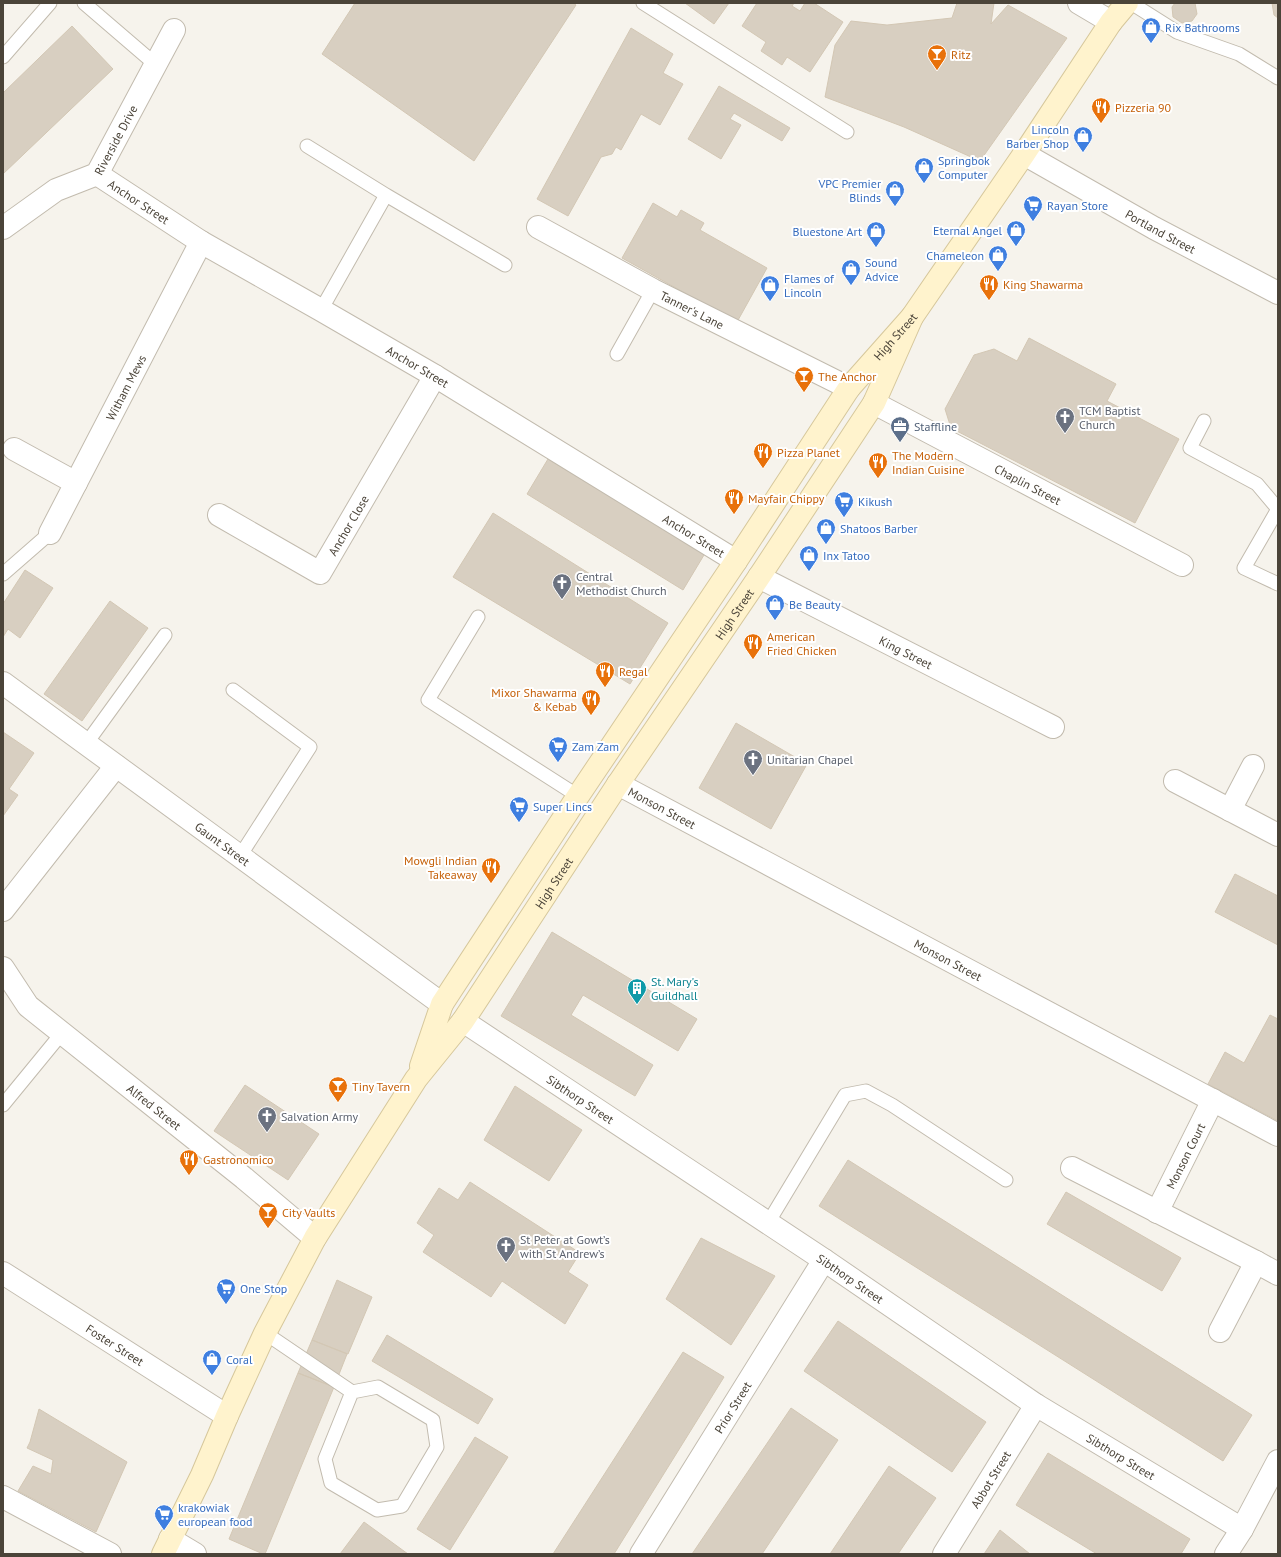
<svg xmlns="http://www.w3.org/2000/svg" width="1281" height="1557" font-family="'PT Sans',sans-serif">
<style>
.building{fill:#d8cfc1;stroke:#d3c7b4}
.lines{fill:none;stroke-linecap:round;stroke-linejoin:round}
.lane-casing{stroke:#c2bbae;stroke-width:15}
.street-casing{stroke:#c2bbae;stroke-width:24}
.secondary-casing{stroke:#d6c79b;stroke-width:24}
.lane{stroke:#fff;stroke-width:13}
.street{stroke:#fff;stroke-width:22}
.secondary{stroke:#fff3cd;stroke-width:22}
.labels{text-anchor:middle;dominant-baseline:central;stroke-width:4;stroke-linejoin:round;paint-order:stroke}
.shop-label{font-size:12px;fill:#366cbe;stroke:#fff;text-anchor:start}
.food-label{font-size:12px;fill:#c56008;stroke:#fff;text-anchor:start}
.street-label{font-size:12px;fill:#4b4439;stroke:#fff}
.worship-label{font-size:12px;fill:#5b616d;stroke:#fff;text-anchor:start}
.service-label{font-size:12px;fill:#4e5e75;stroke:#fff;text-anchor:start}
.culture-label{font-size:12px;fill:#0d838f;stroke:#fff;text-anchor:start}
</style>
<rect width="100%" height="100%" fill="#f6f3ec"/>
<path class="building" d="M 355,3 L 573,3 L 576,5 L 474,161 L 322,54 Z
M 685,3 L 729,3 L 714,24 Z
M 757,3 L 794,3 L 792,6 L 800,11 L 805,3 L 814,3 L 843,22 L 810,72 L 787,57 L 782,65 L 761,51 L 766,42 L 742,26 Z
M 957,3 L 994,3 L 991,24 L 1008,5 L 1067,38 L 980,161 L 904,127 L 825,97 L 835,45 L 851,21 L 887,25 L 952,18 Z
M 1175,3 L 1195,3 L 1197,14 L 1192,21 L 1182,23 L 1173,17 L 1172,7 Z
M 1272,3 L 1278,3 L 1278,18 L 1274,15 Z
M 72,26 L 113,69 L 3,174 L 3,93 Z
M 631,28 L 673,54 L 663,73 L 683,84 L 660,125 L 641,114 L 621,150 L 616,147 L 612,154 L 601,157 L 568,216 L 537,199 Z
M 719,86 L 790,128 L 782,141 L 734,113 L 730,119 L 741,125 L 721,159 L 688,139 Z
M 653,203 L 677,217 L 681,210 L 704,223 L 700,230 L 767,268 L 737,322 L 622,258 Z
M 1029,338 L 1116,384 L 1107,401 L 1179,439 L 1135,523 L 951,428 L 945,409 L 974,355 L 994,349 L 1017,361 Z
M 548,459 L 599,490 L 601,486 L 707,550 L 683,590 L 527,494 Z
M 493,513 L 668,623 L 630,684 L 453,577 Z
M 25,570 L 53,588 L 20,638 L 8,629 L 3,637 L 3,604 Z
M 110,601 L 148,628 L 82,721 L 44,694 Z
M 736,723 L 807,764 L 771,829 L 699,788 Z
M 3,732 L 34,753 L 9,789 L 18,795 L 3,816 Z
M 1235,874 L 1278,896 L 1278,945 L 1215,912 Z
M 552,932 L 697,1019 L 678,1051 L 583,995 L 571,1015 L 653,1065 L 635,1096 L 501,1016 Z
M 1270,1015 L 1278,1019 L 1278,1121 L 1208,1084 L 1225,1052 L 1244,1063 Z
M 245,1085 L 319,1134 L 288,1180 L 214,1131 Z
M 515,1086 L 582,1130 L 549,1181 L 484,1140 Z
M 848,1160 L 1252,1415 L 1223,1461 L 819,1206 Z
M 470,1182 L 580,1253 L 568,1272 L 588,1285 L 565,1324 L 502,1281 L 491,1297 L 423,1252 L 434,1235 L 417,1223 L 439,1188 L 458,1200 Z
M 1066,1192 L 1181,1258 L 1162,1291 L 1047,1224 Z
M 701,1238 L 775,1276 L 731,1345 L 666,1299 Z
M 337,1280 L 372,1297 L 348,1354 L 312,1340 Z
M 838,1321 L 986,1422 L 952,1472 L 804,1371 Z
M 387,1335 L 493,1399 L 478,1424 L 372,1361 Z
M 312,1340 L 347,1354 L 334,1387 L 298,1373 Z
M 683,1352 L 724,1377 L 614,1554 L 553,1554 Z
M 298,1373 L 334,1387 L 265,1554 L 263,1554 L 229,1539 Z
M 791,1408 L 838,1440 L 762,1554 L 692,1554 Z
M 39,1409 L 127,1462 L 96,1532 L 18,1491 L 33,1466 L 51,1474 L 53,1460 L 27,1448 L 30,1442 Z
M 475,1437 L 508,1457 L 450,1550 L 417,1529 Z
M 1048,1453 L 1190,1539 L 1181,1554 L 1097,1554 L 1016,1505 Z
M 889,1466 L 936,1498 L 898,1554 L 830,1554 Z
M 364,1522 L 408,1554 L 340,1554 Z
M 1000,1530 L 1030,1554 L 984,1554 Z"/>
<g class="lines">
<g class="lane-casing">
<path id="lane" d="M 84,3 L 155,64
M 643,3 L 847,132
M 1131,3 L 1177,32 L 1239,54 L 1278,78
M 3,57 L 50,3
M 307,146 L 386,195 L 505,265
M 321,310 L 386,195
M 617,354 L 653,290
M 1204,421 L 1190,448 L 1257,484 L 1278,509
M 1278,509 L 1244,568 L 1278,584
M 3,574 L 50,533
M 478,617 L 428,700 L 578,796
M 233,690 L 310,747 L 240,856
M 86,744 L 165,635
M 3,1105 L 62,1033
M 768,1223 L 845,1095 L 866,1091 L 892,1105 L 1006,1180
M 265,1333 L 352,1392 L 378,1387 L 433,1420 L 437,1447 L 402,1506 L 377,1510 L 331,1483 L 325,1459 L 352,1392"/>
</g>
<g class="street-casing">
<g id="street">
<path d="M 1079,3 L 1111,22"/>
<path id="s1" d="M 1024,154 L 1154,228 L 1278,293"/>
<path id="s2" d="M 97,174 L 201,242 L 321,310 L 435,376 L 736,561"/>
<path id="s3" d="M 538,227 L 653,290 L 849,388"/>
<path id="s4" d="M 3,228 L 56,190 L 97,174 L 174,30"/>
<path id="s5" d="M 874,403 L 1182,565"/>
<path d="M 14,449 L 76,483"/>
<path id="s6" d="M 219,515 L 320,573 L 435,376"/>
<path id="s7" d="M 50,533 L 201,242"/>
<path id="s8" d="M 759,577 L 1053,727"/>
<path id="s9" d="M 3,683 L 442,1004"/>
<path d="M 1175,781 L 1278,835"/>
<path id="s10" d="M 618,784 L 1278,1135"/>
<path d="M 1230,810 L 1253,766"/>
<path d="M 3,910 L 116,766"/>
<path id="s11" d="M 3,968 L 28,1006 L 244,1178 L 315,1238"/>
<path id="s12" d="M 463,1021 L 824,1260 L 1036,1405 L 1242,1529"/>
<path d="M 1072,1168 L 1256,1262 L 1220,1331"/>
<path id="s13" d="M 1157,1212 L 1213,1100"/>
<path d="M 1256,1262 L 1278,1274"/>
<path id="s14" d="M 3,1273 L 227,1416"/>
<path d="M 3,1497 L 110,1554"/>
<path d="M 170,1539 L 195,1554"/>
<path id="s15" d="M 641,1554 L 824,1260"/>
<path id="s16" d="M 944,1554 L 1036,1405"/>
<path d="M 1226,1554 L 1242,1529 L 1278,1461"/>
</g>
</g>
<g class="secondary-casing">
<g id="secondary">
<path id="s17" d="M 421,1066 L 442,1004 L 578,796 L 736,561 L 849,388 L 912,317 L 1024,154 L 1111,22 L 1127,3"/>
<path id="s18" d="M 163,1554 L 202,1475 L 227,1416 L 265,1333 L 315,1238 L 416,1079 L 463,1021 L 618,784 L 759,577 L 874,403 L 912,317"/>
</g>
</g>
<use href="#lane" class="lane"/>
<use href="#street" class="street"/>
<use href="#secondary" class="secondary"/>
</g>
<defs>
<g id="shop-pin" transform="scale(1)"><path d="M0 17L-7.5 6A9.5 9.5 0 1 1 7.5 6Z" fill="#3f7fe0" stroke="#fff"/><path d="M-5-2.5h2.3a2.7 3.5 0 0 1 5.4 0H5L5.5 6h-11ZM-1.5-2.5h3a1.5 2.3 0 0 0-3 0Z" fill="#fff"/></g>
<g id="bar-pin" transform="scale(1)"><path d="M0 17L-7.5 6A9.5 9.5 0 1 1 7.5 6Z" fill="#e8710a" stroke="#fff"/><path d="M-6-5H6L.8 .8V4.5H3.5V6h-7V4.5H-.8V.8Z" fill="#fff"/></g>
<g id="restaurant-pin" transform="scale(1)"><path d="M0 17L-7.5 6A9.5 9.5 0 1 1 7.5 6Z" fill="#e8710a" stroke="#fff"/><path d="M-5-6h1v4h1v-4h1v4h1v-4h1v5L-1.5 .5V6h-2V.5L-5-1ZM5-6V6H3V1.5H1.5Q1.5-4 5-6Z" fill="#fff"/></g>
<g id="supermarket-pin" transform="scale(1)"><path d="M0 17L-7.5 6A9.5 9.5 0 1 1 7.5 6Z" fill="#3f7fe0" stroke="#fff"/><path d="M-6-5.5h2.5l.6 2H6L4.5 2H-2.5L-4.4-4H-6ZM-1.5 3.2a1.3 1.3 0 1 0 .1 0ZM3 3.2a1.3 1.3 0 1 0 .1 0Z" fill="#fff"/></g>
<g id="church-pin" transform="scale(1)"><path d="M0 17L-7.5 6A9.5 9.5 0 1 1 7.5 6Z" fill="#6b7280" stroke="#fff"/><path d="M-1.2-6h2.4v3.5h3.3v2.4h-3.3V6h-2.4V-.1h-3.3v-2.4h3.3Z" fill="#fff"/></g>
<g id="office-pin" transform="scale(1)"><path d="M0 17L-7.5 6A9.5 9.5 0 1 1 7.5 6Z" fill="#5c6f8a" stroke="#fff"/><path d="M-6-3h4V-5.5h4V-3h4V5H-6ZM-1-4.5V-3h2v-1.5ZM-6 0V1H6V0Z" fill="#fff"/></g>
<g id="building-pin" transform="scale(1)"><path d="M0 17L-7.5 6A9.5 9.5 0 1 1 7.5 6Z" fill="#0f9aa8" stroke="#fff"/><path d="M-4-6H4V6H1V3H-1V6H-4ZM-2.5-4.3h1.7v1.8h-1.7ZM.8-4.3h1.7v1.8H.8ZM-2.5-1h1.7V.8h-1.7ZM.8-1h1.7V.8H.8Z" fill="#fff"/></g>
</defs>
<g fill-rule="evenodd">
<use href="#shop-pin" x="1151" y="27"/>
<use href="#bar-pin" x="937" y="54"/>
<use href="#restaurant-pin" x="1101" y="107"/>
<use href="#shop-pin" x="1083" y="136"/>
<use href="#shop-pin" x="924" y="167"/>
<use href="#shop-pin" x="895" y="190"/>
<use href="#supermarket-pin" x="1033" y="205"/>
<use href="#shop-pin" x="1016" y="230"/>
<use href="#shop-pin" x="876" y="231"/>
<use href="#shop-pin" x="998" y="255"/>
<use href="#shop-pin" x="851" y="269"/>
<use href="#restaurant-pin" x="989" y="284"/>
<use href="#shop-pin" x="770" y="285"/>
<use href="#bar-pin" x="804" y="376"/>
<use href="#church-pin" x="1065" y="417"/>
<use href="#office-pin" x="900" y="426"/>
<use href="#restaurant-pin" x="763" y="452"/>
<use href="#restaurant-pin" x="878" y="462"/>
<use href="#restaurant-pin" x="734" y="498"/>
<use href="#supermarket-pin" x="844" y="501"/>
<use href="#shop-pin" x="826" y="528"/>
<use href="#shop-pin" x="809" y="555"/>
<use href="#church-pin" x="562" y="583"/>
<use href="#shop-pin" x="775" y="604"/>
<use href="#restaurant-pin" x="753" y="643"/>
<use href="#restaurant-pin" x="605" y="671"/>
<use href="#restaurant-pin" x="591" y="699"/>
<use href="#supermarket-pin" x="558" y="746"/>
<use href="#church-pin" x="753" y="759"/>
<use href="#supermarket-pin" x="519" y="806"/>
<use href="#restaurant-pin" x="491" y="867"/>
<use href="#building-pin" x="637" y="988"/>
<use href="#bar-pin" x="338" y="1086"/>
<use href="#church-pin" x="267" y="1116"/>
<use href="#restaurant-pin" x="189" y="1159"/>
<use href="#bar-pin" x="268" y="1212"/>
<use href="#church-pin" x="506" y="1246"/>
<use href="#supermarket-pin" x="226" y="1288"/>
<use href="#shop-pin" x="212" y="1359"/>
<use href="#supermarket-pin" x="164" y="1514"/>
</g>
<g class="labels">
<g class="shop-label">
<text x="1165" y="27">Rix Bathrooms</text>
<text x="1069" y="129" text-anchor="end">Lincoln<tspan x="1069" dy="14">Barber Shop</tspan></text>
<text x="938" y="160">Springbok<tspan x="938" dy="14">Computer</tspan></text>
<text x="881" y="183" text-anchor="end">VPC Premier<tspan x="881" dy="14">Blinds</tspan></text>
<text x="1047" y="205">Rayan Store</text>
<text x="1002" y="230" text-anchor="end">Eternal Angel</text>
<text x="862" y="231" text-anchor="end">Bluestone Art</text>
<text x="984" y="255" text-anchor="end">Chameleon</text>
<text x="865" y="262">Sound<tspan x="865" dy="14">Advice</tspan></text>
<text x="784" y="278">Flames of<tspan x="784" dy="14">Lincoln</tspan></text>
<text x="858" y="501">Kikush</text>
<text x="840" y="528">Shatoos Barber</text>
<text x="823" y="555">Inx Tatoo</text>
<text x="789" y="604">Be Beauty</text>
<text x="572" y="746">Zam Zam</text>
<text x="533" y="806">Super Lincs</text>
<text x="240" y="1288">One Stop</text>
<text x="226" y="1359">Coral</text>
<text x="178" y="1507">krakowiak<tspan x="178" dy="14">european food</tspan></text>
</g>
<g class="food-label">
<text x="951" y="54">Ritz</text>
<text x="1115" y="107">Pizzeria 90</text>
<text x="1003" y="284">King Shawarma</text>
<text x="818" y="376">The Anchor</text>
<text x="777" y="452">Pizza Planet</text>
<text x="892" y="455">The Modern<tspan x="892" dy="14">Indian Cuisine</tspan></text>
<text x="748" y="498">Mayfair Chippy</text>
<text x="767" y="636">American<tspan x="767" dy="14">Fried Chicken</tspan></text>
<text x="619" y="671">Regal</text>
<text x="577" y="692" text-anchor="end">Mixor Shawarma<tspan x="577" dy="14">&amp; Kebab</tspan></text>
<text x="477" y="860" text-anchor="end">Mowgli Indian<tspan x="477" dy="14">Takeaway</tspan></text>
<text x="352" y="1086">Tiny Tavern</text>
<text x="203" y="1159">Gastronomico</text>
<text x="282" y="1212">City Vaults</text>
</g>
<g class="street-label">
<text stroke="none"><textPath href="#s4" startOffset="148">Riverside Drive</textPath></text>
<text stroke="none"><textPath href="#s2" startOffset="50">Anchor Street</textPath></text>
<text stroke="none"><textPath href="#s1" startOffset="157">Portland Street</textPath></text>
<text stroke="none"><textPath href="#s3" startOffset="175">Tanner's Lane</textPath></text>
<text stroke="none"><textPath href="#s17" startOffset="873">High Street</textPath></text>
<text stroke="none"><textPath href="#s2" startOffset="374">Anchor Street</textPath></text>
<text stroke="none"><textPath href="#s7" startOffset="164">Witham Mews</textPath></text>
<text stroke="none"><textPath href="#s5" startOffset="174">Chaplin Street</textPath></text>
<text stroke="none"><textPath href="#s6" startOffset="172">Anchor Close</textPath></text>
<text stroke="none"><textPath href="#s2" startOffset="698">Anchor Street</textPath></text>
<text stroke="none"><textPath href="#s18" startOffset="1103">High Street</textPath></text>
<text stroke="none"><textPath href="#s8" startOffset="165">King Street</textPath></text>
<text stroke="none"><textPath href="#s10" startOffset="50">Monson Street</textPath></text>
<text stroke="none"><textPath href="#s9" startOffset="272">Gaunt Street</textPath></text>
<text stroke="none"><textPath href="#s18" startOffset="779">High Street</textPath></text>
<text stroke="none"><textPath href="#s10" startOffset="374">Monson Street</textPath></text>
<text stroke="none"><textPath href="#s12" startOffset="141">Sibthorp Street</textPath></text>
<text stroke="none"><textPath href="#s11" startOffset="207">Alfred Street</textPath></text>
<text stroke="none"><textPath href="#s13" startOffset="63">Monson Court</textPath></text>
<text stroke="none"><textPath href="#s12" startOffset="465">Sibthorp Street</textPath></text>
<text stroke="none"><textPath href="#s14" startOffset="133">Foster Street</textPath></text>
<text stroke="none"><textPath href="#s15" startOffset="173">Prior Street</textPath></text>
<text stroke="none"><textPath href="#s12" startOffset="789">Sibthorp Street</textPath></text>
<text stroke="none"><textPath href="#s16" startOffset="88">Abbot Street</textPath></text>
</g>
<g class="worship-label">
<text x="1079" y="410">TCM Baptist<tspan x="1079" dy="14">Church</tspan></text>
<text x="576" y="576">Central<tspan x="576" dy="14">Methodist Church</tspan></text>
<text x="767" y="759">Unitarian Chapel</text>
<text x="281" y="1116">Salvation Army</text>
<text x="520" y="1239">St Peter at Gowt’s<tspan x="520" dy="14">with St Andrew’s</tspan></text>
</g>
<g class="service-label">
<text x="914" y="426">Staffline</text>
</g>
<g class="culture-label">
<text x="651" y="981">St. Mary's<tspan x="651" dy="14">Guildhall</tspan></text>
</g>
</g>
<rect width="1281" height="1557" fill="none" stroke="#4b4439" stroke-width="8"/>
</svg>
